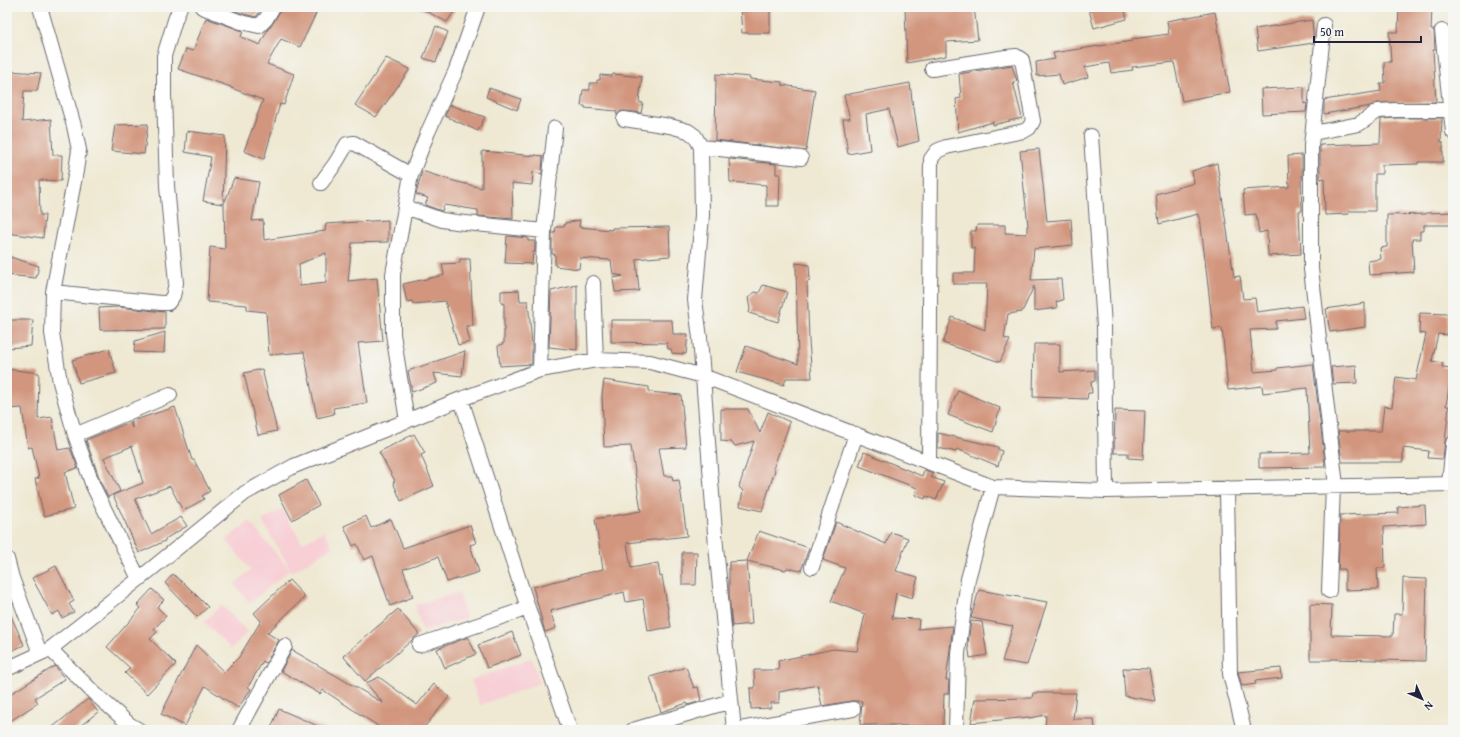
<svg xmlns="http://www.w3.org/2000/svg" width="1460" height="737" font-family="'Gentium Book Plus',serif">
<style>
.built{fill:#f7cfd5}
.building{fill:#d2957d;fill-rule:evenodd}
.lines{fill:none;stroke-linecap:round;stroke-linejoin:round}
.street-casing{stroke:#6a6870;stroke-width:16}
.street{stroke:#fff;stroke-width:14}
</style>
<rect width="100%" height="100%" fill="#f6f6f2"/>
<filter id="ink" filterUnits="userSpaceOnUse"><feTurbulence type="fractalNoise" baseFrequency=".025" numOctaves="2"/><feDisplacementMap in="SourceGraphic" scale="8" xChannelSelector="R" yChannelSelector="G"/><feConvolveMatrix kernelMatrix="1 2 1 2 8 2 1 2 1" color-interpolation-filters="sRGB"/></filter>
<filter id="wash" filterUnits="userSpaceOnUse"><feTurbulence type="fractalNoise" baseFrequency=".012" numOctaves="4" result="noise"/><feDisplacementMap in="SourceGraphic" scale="16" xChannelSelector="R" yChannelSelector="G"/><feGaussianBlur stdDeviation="0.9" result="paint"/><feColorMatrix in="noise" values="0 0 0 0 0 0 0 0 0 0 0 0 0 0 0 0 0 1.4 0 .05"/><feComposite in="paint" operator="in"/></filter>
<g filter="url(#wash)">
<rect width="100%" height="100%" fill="#efe9d3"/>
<path class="built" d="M 282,509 L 302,543 L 324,531 L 333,547 L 292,572 L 262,521 Z
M 249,521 L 290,570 L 250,603 L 234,584 L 251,570 L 226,540 Z
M 459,592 L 466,618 L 422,631 L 415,605 Z
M 221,605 L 248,632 L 231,649 L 204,622 Z
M 532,658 L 540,683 L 480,705 L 471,680 Z"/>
<g id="blocks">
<path class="building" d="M 226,7 L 263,7 L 256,17 L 243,14 Z
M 281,7 L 319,7 L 300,47 L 281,39 L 267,64 L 294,74 L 284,105 L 280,104 L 264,159 L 244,151 L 263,100 L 231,88 L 231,87 L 178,69 L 186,49 L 193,51 L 206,18 L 243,31 L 241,37 L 260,45 L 268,29 L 273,23 L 280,11 Z
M 418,7 L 457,7 L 447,22 Z
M 740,7 L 770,7 L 770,33 L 742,33 Z
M 910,7 L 974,7 L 978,40 L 946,42 L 946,56 L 907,63 L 905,8 Z
M 1100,7 L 1124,7 L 1127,19 L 1094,28 L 1089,10 Z
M 1399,7 L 1432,7 L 1431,30 L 1434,30 L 1435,50 L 1433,50 L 1436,102 L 1378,103 L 1371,106 L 1324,114 L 1324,100 L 1381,91 L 1380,83 L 1385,83 L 1384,62 L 1391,62 L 1389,32 L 1398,32 Z
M 1215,12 L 1230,92 L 1182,101 L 1174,62 L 1132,67 L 1133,70 L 1111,73 L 1109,63 L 1085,67 L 1088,77 L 1062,85 L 1059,74 L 1037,76 L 1036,62 L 1055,59 L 1053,53 L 1132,41 L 1132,39 L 1169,34 L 1167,21 Z
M 1312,20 L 1314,43 L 1258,51 L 1255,29 Z
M 436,26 L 448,32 L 436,62 L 423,58 Z
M 386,58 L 410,69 L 376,117 L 355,105 Z
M 1012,65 L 1017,81 L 1013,82 L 1022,118 L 993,125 L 993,122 L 958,132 L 956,99 L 961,98 L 959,74 Z
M 7,71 L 41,73 L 37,91 L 24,91 L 22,122 L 51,119 L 53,155 L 62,155 L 61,181 L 39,180 L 40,215 L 45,215 L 43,238 L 7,233 Z
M 613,74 L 642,77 L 639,102 L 643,103 L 641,113 L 625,111 L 621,111 L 617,115 L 616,111 L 585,108 L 585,106 L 581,106 L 583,90 L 590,90 L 590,83 L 597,83 L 597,80 L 600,80 L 600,75 L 612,76 Z
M 716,74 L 750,77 L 750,79 L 782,82 L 782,85 L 815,90 L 806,151 L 715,140 Z
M 910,83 L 913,108 L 914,108 L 919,141 L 898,147 L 889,109 L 866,114 L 870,150 L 848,154 L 843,119 L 850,119 L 844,95 Z
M 1304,87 L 1304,104 L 1307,103 L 1306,112 L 1262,114 L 1261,89 Z
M 489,88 L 521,99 L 517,110 L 486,97 Z
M 450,105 L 485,117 L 478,131 L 445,116 Z
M 1397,118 L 1442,118 L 1441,142 L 1443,142 L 1443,162 L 1418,162 L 1418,164 L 1382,165 L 1382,174 L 1375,174 L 1375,211 L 1348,211 L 1349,214 L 1325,215 L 1324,178 L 1320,179 L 1320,145 L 1380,143 L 1381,119 Z
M 148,124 L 144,154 L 111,151 L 115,125 Z
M 187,131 L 225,136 L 223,204 L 203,201 L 211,157 L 185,152 Z
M 1039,149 L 1047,221 L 1071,219 L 1073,245 L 1034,249 L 1031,280 L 1061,279 L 1063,300 L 1056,302 L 1057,308 L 1034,311 L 1034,286 L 1022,312 L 1008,314 L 1004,338 L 1010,340 L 1000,362 L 943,343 L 952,317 L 985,330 L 987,284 L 953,284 L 953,273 L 974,273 L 975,250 L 974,248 L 971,248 L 971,231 L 976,231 L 977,225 L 1005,225 L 1005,233 L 1027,234 L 1027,226 L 1028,226 L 1020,151 Z
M 482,151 L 535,156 L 535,155 L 543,156 L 542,174 L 533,172 L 532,185 L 512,183 L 513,219 L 478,216 L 478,210 L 444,205 L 442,211 L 425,205 L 428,198 L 416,194 L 422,171 L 450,180 L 482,188 Z
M 1302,155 L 1302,180 L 1301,180 L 1302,211 L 1299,211 L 1301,254 L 1268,256 L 1267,231 L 1259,233 L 1256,214 L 1245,215 L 1243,190 L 1289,187 L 1288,156 Z
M 729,159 L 776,164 L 776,174 L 780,174 L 779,206 L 766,206 L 766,185 L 730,182 Z
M 1217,163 L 1234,277 L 1240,276 L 1243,299 L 1255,298 L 1257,312 L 1302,306 L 1304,318 L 1276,321 L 1276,329 L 1250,330 L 1254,372 L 1277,370 L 1277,368 L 1313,364 L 1325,462 L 1324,467 L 1259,468 L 1259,454 L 1310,453 L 1307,388 L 1263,393 L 1262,386 L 1228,390 L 1222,328 L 1213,329 L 1200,217 L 1198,217 L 1198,214 L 1159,224 L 1156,194 L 1194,183 L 1192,171 Z
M 234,178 L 259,182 L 252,221 L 263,220 L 264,240 L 325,231 L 326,224 L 388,220 L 388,242 L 352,243 L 348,281 L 377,278 L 383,341 L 358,343 L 367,403 L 333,408 L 334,414 L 317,418 L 304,352 L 269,355 L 266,312 L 247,310 L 247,305 L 207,302 L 210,247 L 225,249 L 224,204 ZM 326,253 L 326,283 L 300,286 L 299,264 Z
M 1453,212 L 1453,225 L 1424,225 L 1424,231 L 1420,231 L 1420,239 L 1412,239 L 1414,272 L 1369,275 L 1368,261 L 1381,259 L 1380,248 L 1387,247 L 1387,215 L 1426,214 L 1426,213 Z
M 580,220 L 579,227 L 612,230 L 612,228 L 669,227 L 670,256 L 636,259 L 639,291 L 615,292 L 613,278 L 623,276 L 613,274 L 611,260 L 580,258 L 579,269 L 555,266 L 555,254 L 552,254 L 552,233 L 555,233 L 556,227 L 564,227 L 565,223 Z
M 507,236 L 528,238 L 528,241 L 535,241 L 535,252 L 533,252 L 532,264 L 505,263 Z
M 7,256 L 39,266 L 36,278 L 7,275 Z
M 460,259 L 470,259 L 473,326 L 466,326 L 470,342 L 458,345 L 445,301 L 413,304 L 412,301 L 407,302 L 403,284 L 444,275 L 442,264 L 460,263 Z
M 796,263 L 809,265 L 810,281 L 807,282 L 809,341 L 812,378 L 786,378 L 784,385 L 737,372 L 746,346 L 798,364 Z
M 577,285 L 577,350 L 549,347 L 551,291 Z
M 763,285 L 787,292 L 778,322 L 749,313 L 750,309 L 748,298 L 755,292 L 759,293 Z
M 519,290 L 520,301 L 528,301 L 532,344 L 532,364 L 500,366 L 498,346 L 504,343 L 504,304 L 501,303 L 501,291 Z
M 1365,303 L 1365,327 L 1330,332 L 1326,309 Z
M 118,307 L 165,312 L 165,329 L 100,330 L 99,308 Z
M 1420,313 L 1448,314 L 1447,335 L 1438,334 L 1432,361 L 1443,363 L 1442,367 L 1452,368 L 1446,406 L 1449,406 L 1443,459 L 1428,458 L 1429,451 L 1403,448 L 1403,462 L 1342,462 L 1338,431 L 1381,431 L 1384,406 L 1392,407 L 1396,377 L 1416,380 L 1426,334 L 1419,333 Z
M 7,320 L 33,320 L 31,346 L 7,348 Z
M 611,320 L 672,320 L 673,334 L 688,334 L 686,354 L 672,353 L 671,349 L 668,349 L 667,343 L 611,342 Z
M 165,332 L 164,353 L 134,352 L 135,341 Z
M 1034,344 L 1060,344 L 1060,372 L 1095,370 L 1095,381 L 1091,382 L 1092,393 L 1088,393 L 1087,399 L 1033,397 Z
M 109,349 L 116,373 L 79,383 L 72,360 Z
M 465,351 L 462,376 L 434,373 L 437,383 L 412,392 L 408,371 Z
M 1356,365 L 1357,383 L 1333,384 L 1331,367 Z
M 7,369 L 39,373 L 38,419 L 52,417 L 58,450 L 70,448 L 78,468 L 65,472 L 74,509 L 44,516 L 35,479 L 39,478 L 32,447 L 28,448 L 22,408 L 7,409 Z
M 262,369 L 277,431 L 258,435 L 244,373 Z
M 604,380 L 649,387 L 649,392 L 681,395 L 686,447 L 659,448 L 664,476 L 672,476 L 673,481 L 679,480 L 687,536 L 627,543 L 631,568 L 658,563 L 660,577 L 662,576 L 671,627 L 648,631 L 643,599 L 626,602 L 624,592 L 550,611 L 556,628 L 545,632 L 533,587 L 603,569 L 595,519 L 641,511 L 631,446 L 604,447 L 602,395 Z
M 958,390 L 1000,408 L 993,432 L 948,415 Z
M 175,407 L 192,460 L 194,460 L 210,491 L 202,496 L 204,499 L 183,511 L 170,486 L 135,499 L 151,534 L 181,517 L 187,526 L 165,539 L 165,541 L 139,553 L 113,495 L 143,483 L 132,446 L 104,458 L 120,491 L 108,497 L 101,483 L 86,440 L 130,422 L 132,428 L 132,421 Z
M 721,409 L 748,409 L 760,433 L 768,412 L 790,422 L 773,469 L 775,470 L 762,511 L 740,506 L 743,491 L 739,487 L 754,441 L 735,446 L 731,442 L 721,441 Z
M 1115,410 L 1145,411 L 1143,459 L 1128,458 L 1128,453 L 1114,453 Z
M 938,433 L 998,447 L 998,449 L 1002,451 L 998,466 L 957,449 L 956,452 L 938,448 Z
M 414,434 L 425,453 L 421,455 L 434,486 L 401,501 L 393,482 L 395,481 L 379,452 Z
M 864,452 L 922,476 L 924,470 L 933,473 L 931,477 L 944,482 L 936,500 L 926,496 L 925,499 L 915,495 L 917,488 L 859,466 Z
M 306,480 L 319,505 L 292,520 L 279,495 Z
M 1425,505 L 1426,524 L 1384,527 L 1385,568 L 1377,568 L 1378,589 L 1345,590 L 1345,569 L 1338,569 L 1340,515 L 1399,513 L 1398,507 Z
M 366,516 L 371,528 L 391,519 L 403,548 L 470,525 L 476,543 L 470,545 L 479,572 L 447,582 L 438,557 L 403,569 L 413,597 L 390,606 L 373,556 L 364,560 L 357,544 L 353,546 L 344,526 Z
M 836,522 L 886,544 L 891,532 L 908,538 L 896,571 L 918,577 L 912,598 L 896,593 L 892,618 L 919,619 L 918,629 L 953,626 L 946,680 L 949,680 L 948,694 L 944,694 L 943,726 L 900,726 L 900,725 L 860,725 L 862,701 L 852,701 L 822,706 L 818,685 L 779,692 L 779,703 L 771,703 L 771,708 L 751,709 L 750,688 L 755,688 L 754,670 L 779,670 L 778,661 L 833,649 L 857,651 L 865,614 L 831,601 L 845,568 L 823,560 Z
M 759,531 L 809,548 L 801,571 L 787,568 L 785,570 L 747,561 L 752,624 L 732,626 L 729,595 L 729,562 L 747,561 Z
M 682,552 L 697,552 L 696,585 L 682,585 Z
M 56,566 L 74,601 L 69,604 L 74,612 L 62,618 L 59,611 L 52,615 L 32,578 Z
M 173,574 L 184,584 L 184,583 L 208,607 L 197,617 L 165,583 Z
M 1403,578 L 1427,579 L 1425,661 L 1331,659 L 1331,660 L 1310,660 L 1310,604 L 1332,605 L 1331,635 L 1393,636 L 1394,614 L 1402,614 Z
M 289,580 L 305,597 L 267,633 L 279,640 L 266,663 L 263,661 L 248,687 L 251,689 L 238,708 L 205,686 L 185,726 L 161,714 L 196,645 L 224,672 L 239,657 L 261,621 L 254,613 Z
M 152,589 L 164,600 L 157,607 L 166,616 L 154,629 L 157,632 L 150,639 L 176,664 L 147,694 L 125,673 L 130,668 L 107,647 L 141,608 L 137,605 Z
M 979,590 L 1047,602 L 1027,665 L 1002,661 L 1013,626 L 971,618 Z
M 7,607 L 24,645 L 7,653 Z
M 398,609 L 419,634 L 365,681 L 343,656 Z
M 971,621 L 982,622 L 987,655 L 970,658 L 968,643 Z
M 512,632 L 521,655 L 487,668 L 478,645 Z
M 468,637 L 476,654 L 445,668 L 437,649 Z
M 292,650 L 383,703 L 366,683 L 379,677 L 417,705 L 434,684 L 449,697 L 422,730 L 384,730 L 323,690 L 320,694 L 281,671 Z
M 55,666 L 65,679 L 35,698 L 38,703 L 7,723 L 7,696 Z
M 686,667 L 694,688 L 698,687 L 701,701 L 688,705 L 687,703 L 661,712 L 650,677 L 670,671 L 670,672 Z
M 1123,668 L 1149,669 L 1155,701 L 1125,696 Z
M 1281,668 L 1282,678 L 1255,681 L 1256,684 L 1242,686 L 1238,672 Z
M 1033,693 L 1076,693 L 1073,719 L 1094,719 L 1095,730 L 1045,730 L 1046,715 L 1029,718 L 1029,717 L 971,723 L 975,699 L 1032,698 Z
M 88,699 L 98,712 L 75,730 L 49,730 Z
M 279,709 L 327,730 L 270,730 Z"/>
</g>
</g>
<g filter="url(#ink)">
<use href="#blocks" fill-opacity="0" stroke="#6a6870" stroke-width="1"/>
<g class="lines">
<g class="street-casing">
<path id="street" d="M 40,7 L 74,126 L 79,150 L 76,171 L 53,292 L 52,333 L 60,382 L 75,435 L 93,486 L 139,579
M 202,7 L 241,22 L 259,26 L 266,19 L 273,7
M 1324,25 L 1311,146 L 1311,269 L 1336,486
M 1442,31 L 1453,132
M 624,119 L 670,126 L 688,131 L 695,136 L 701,147 L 702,215 L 695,300 L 700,338 L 716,546 L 734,730
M 1313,133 L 1359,124 L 1378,111 L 1397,110 L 1450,110
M 1091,136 L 1104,326 L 1106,491
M 701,147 L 801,158
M 321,183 L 335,164 L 347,144 L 354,143 L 411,175
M 405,207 L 442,220 L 456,222 L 544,231
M 593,283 L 596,360
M 53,292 L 161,303 L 168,303 L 173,296 L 176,283 L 167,186 L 164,95 L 164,56 L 175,20 L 180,7
M 540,370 L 544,231 L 555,128
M 461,399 L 528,608 L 570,730
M 407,421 L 393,334 L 393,274 L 411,175 L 428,132 L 456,70 L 478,7
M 75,435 L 170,395
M 929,462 L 931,159 L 937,151 L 946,147 L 1024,131 L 1029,128 L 1033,121 L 1022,60 L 1016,56 L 1006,57 L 932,69
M 1449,484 L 1453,444
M 1227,488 L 1230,674 L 1244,730
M 7,559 L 12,578 L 40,653
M 812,567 L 856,434
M 1329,591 L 1333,486
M 419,645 L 528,608
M 50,649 L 94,693 L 129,724 L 139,730
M 7,669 L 50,649 L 139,579 L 245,493 L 294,466 L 461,399 L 540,370 L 596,360 L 650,362 L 703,376 L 993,487 L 1106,491 L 1453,484
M 239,730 L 285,646
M 633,730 L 731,701
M 734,730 L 853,709
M 956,730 L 958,653 L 968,579 L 993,487"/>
</g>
<use href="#street" class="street"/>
</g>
</g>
<rect width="1460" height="737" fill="none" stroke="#f6f6f2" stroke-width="24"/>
<g transform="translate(1422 699) rotate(135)" stroke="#f6f6f2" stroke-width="3" paint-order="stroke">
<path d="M0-3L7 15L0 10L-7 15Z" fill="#22223b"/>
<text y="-6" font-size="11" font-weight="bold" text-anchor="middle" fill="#22223b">N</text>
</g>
<path d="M1314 36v6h107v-6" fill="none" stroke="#22223b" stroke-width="2"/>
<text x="1320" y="36" font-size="12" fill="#22223b" stroke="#f6f6f2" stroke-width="3" paint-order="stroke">50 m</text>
</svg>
